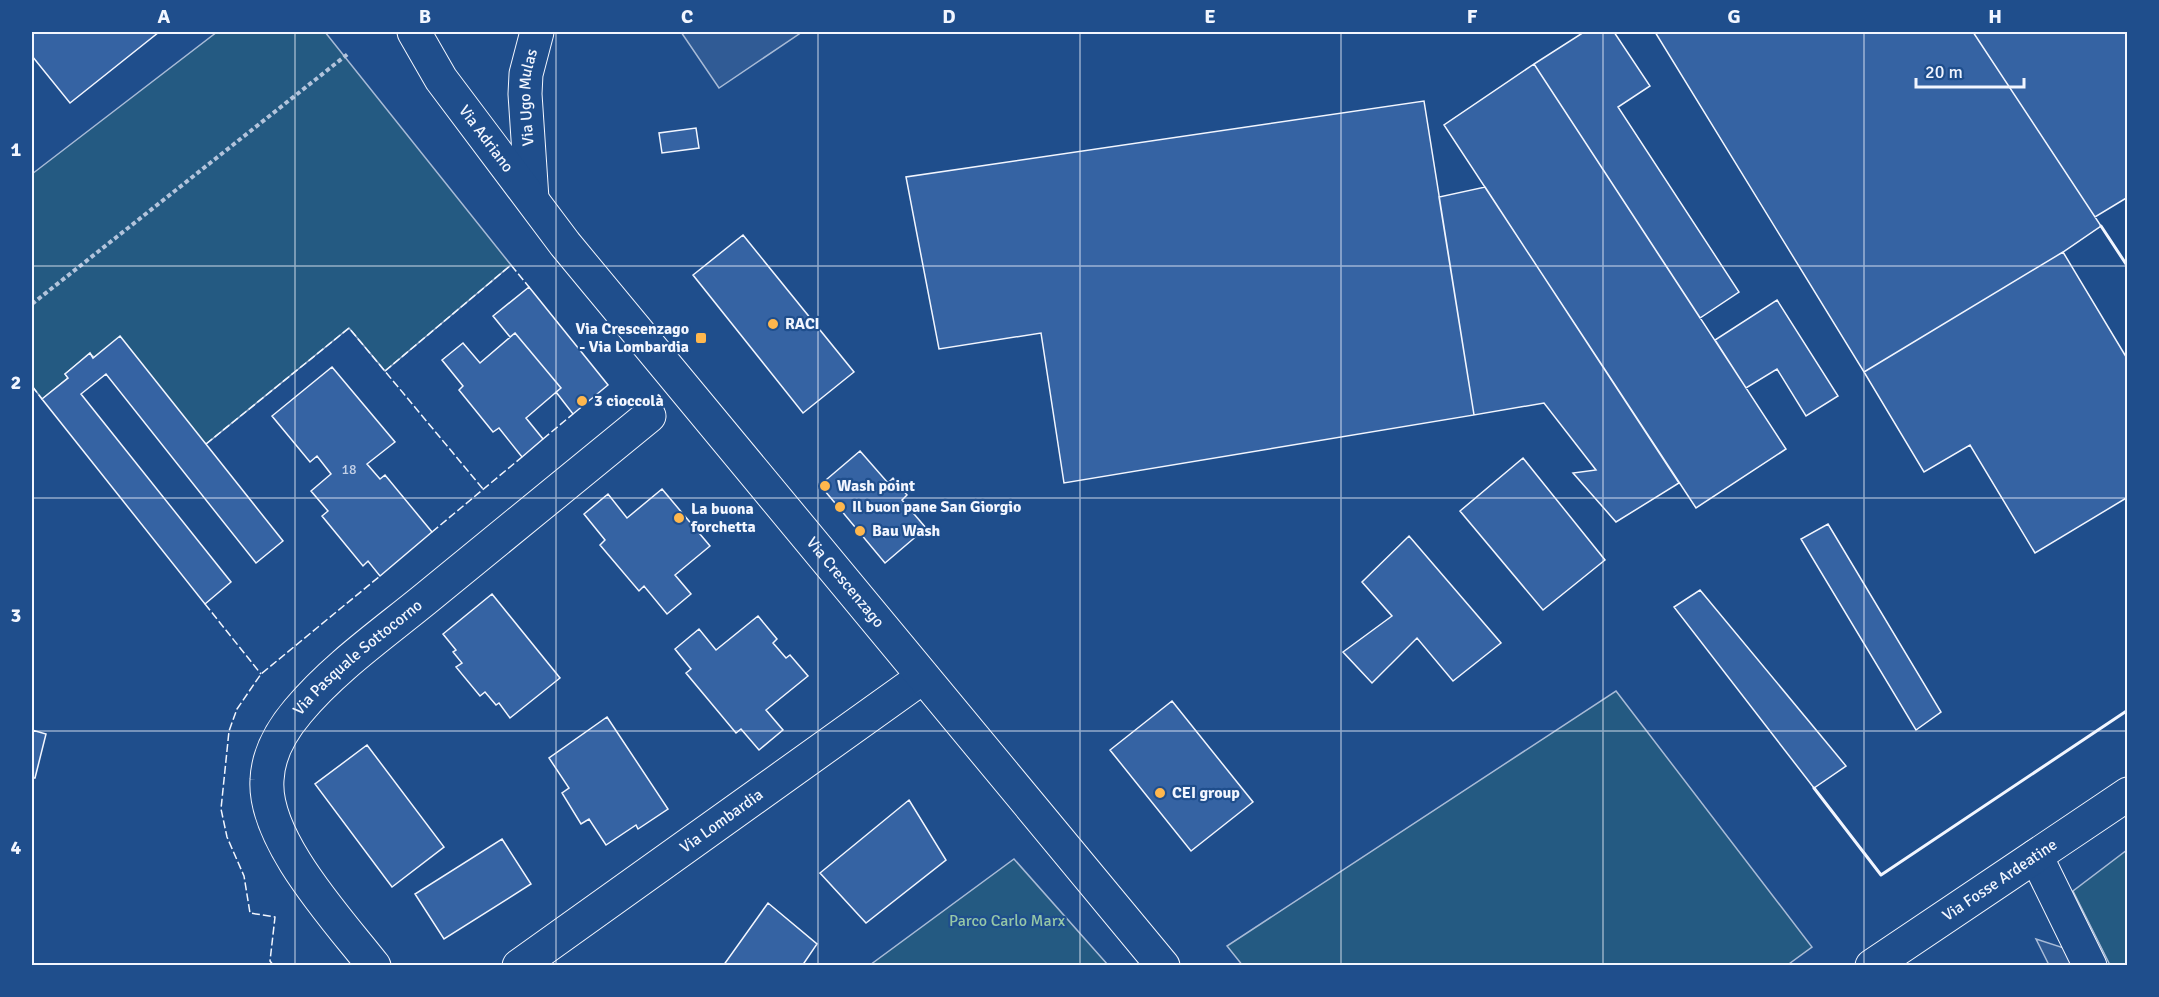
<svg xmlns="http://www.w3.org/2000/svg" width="2159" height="997" font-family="Signika,sans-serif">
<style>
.green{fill:#245a82;stroke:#a8bbd7;stroke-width:1.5}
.parking{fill:#305b95;stroke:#a8bbd7;stroke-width:1.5}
.building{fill:#3563a3;stroke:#f2f6ff;stroke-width:1.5}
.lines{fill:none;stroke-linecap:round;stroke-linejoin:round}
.street-casing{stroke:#f2f6ff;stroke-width:35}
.secondary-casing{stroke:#f2f6ff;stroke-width:35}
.path{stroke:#b3c4dc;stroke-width:4;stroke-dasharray:4.5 3;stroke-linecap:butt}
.street{stroke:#1f4e8c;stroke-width:33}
.secondary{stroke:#1f4e8c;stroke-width:33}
.fence{stroke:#f2f6ff;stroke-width:1.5;stroke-dasharray:8 3;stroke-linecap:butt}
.wall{stroke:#f2f6ff;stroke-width:3}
.grid{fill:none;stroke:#f2f6ff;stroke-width:1.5;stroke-opacity:0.55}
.poi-dot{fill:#ffb74d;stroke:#1f4e8c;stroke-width:2}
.labels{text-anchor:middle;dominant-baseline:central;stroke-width:4.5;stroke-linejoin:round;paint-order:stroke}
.number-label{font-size:14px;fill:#c3d1e8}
.street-label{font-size:16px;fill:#f2f6ff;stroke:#1f4e8c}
.poi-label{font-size:16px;font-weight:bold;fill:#f2f6ff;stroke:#1f4e8c;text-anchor:start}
.park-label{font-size:16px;fill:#97c8a6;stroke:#1f4e8c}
.neatline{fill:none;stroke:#f2f6ff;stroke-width:2}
.grid-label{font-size:20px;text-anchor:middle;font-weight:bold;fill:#f2f6ff}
</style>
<rect width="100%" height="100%" fill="#1f4e8c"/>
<path class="green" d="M 217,32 L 325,32 L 511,265 L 385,371 L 349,328 L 206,444 L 90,354 L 65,374 L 68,378 L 42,399 L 32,386 L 32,174 Z
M 1616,691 L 1812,947 L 1786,966 L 1243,966 L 1227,946 Z
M 2127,850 L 2127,965 L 2110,965 L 2073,891 Z
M 1014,859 L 1108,965 L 870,965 Z"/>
<path class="parking" d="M 681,32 L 802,32 L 719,88 Z
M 2036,939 L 2064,948 L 2073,965 L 2049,965 Z"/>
<path class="building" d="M 32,32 L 159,32 L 70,103 L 32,56 Z
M 1584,32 L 1614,32 L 1650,86 L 1618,107 L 1739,292 L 1700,318 L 1534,64 Z
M 1655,32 L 1973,32 L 2101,226 L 2063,252 L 1864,372 Z
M 1973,32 L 2128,32 L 2128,197 L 2095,217 Z
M 1534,64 L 1786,449 L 1696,508 L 1444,125 Z
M 1424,101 L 1474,415 L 1064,483 L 1041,333 L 939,349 L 906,177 Z
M 696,128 L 699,148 L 662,153 L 659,133 Z
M 1485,187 L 1679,483 L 1616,522 L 1573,473 L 1596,470 L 1544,403 L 1474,415 L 1439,197 Z
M 743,235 L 854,372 L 803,413 L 693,275 Z
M 2063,252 L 2128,360 L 2128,497 L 2035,553 L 1970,445 L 1924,472 L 1864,372 Z
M 529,287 L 608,385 L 573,414 L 556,392 L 561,388 L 515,333 L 510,337 L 493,316 Z
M 1777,300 L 1838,396 L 1806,416 L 1777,369 L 1746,388 L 1715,340 Z
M 515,333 L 561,388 L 526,418 L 543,439 L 522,457 L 499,428 L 493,432 L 459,390 L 463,386 L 442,360 L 463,343 L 480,363 Z
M 120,336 L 283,541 L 256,563 L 106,374 L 81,394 L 231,582 L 205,604 L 42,399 L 68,378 L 65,374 L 90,353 L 93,358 Z
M 332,367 L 395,442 L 367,464 L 380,479 L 385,475 L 432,532 L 380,576 L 368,561 L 363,566 L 322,516 L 328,511 L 311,491 L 331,474 L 317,456 L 310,462 L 272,416 Z
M 860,451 L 888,483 L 893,478 L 907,495 L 902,500 L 926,528 L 885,563 L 820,485 Z
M 1523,458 L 1605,560 L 1543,610 L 1460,511 Z
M 662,489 L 710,546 L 675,575 L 691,594 L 667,614 L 644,586 L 639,591 L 600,545 L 605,540 L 584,514 L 608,494 L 627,518 Z
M 1828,524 L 1941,712 L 1916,730 L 1801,539 Z
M 1409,536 L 1501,643 L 1453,681 L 1417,638 L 1372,683 L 1343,652 L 1392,616 L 1362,582 Z
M 1700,590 L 1846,766 L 1814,788 L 1674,607 Z
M 492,594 L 560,678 L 510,718 L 499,703 L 496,705 L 485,692 L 480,696 L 456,667 L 462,663 L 453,652 L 456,650 L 443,634 Z
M 758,616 L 777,639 L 773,643 L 786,658 L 790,655 L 808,676 L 766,710 L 783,730 L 759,750 L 741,729 L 736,733 L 686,673 L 691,669 L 675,649 L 699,629 L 716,650 Z
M 1172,701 L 1253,802 L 1191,851 L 1110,750 Z
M 607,717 L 668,809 L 638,829 L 636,825 L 606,845 L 589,819 L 581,824 L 562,793 L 569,788 L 549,758 Z
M 32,730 L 46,734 L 35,778 L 32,778 Z
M 367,745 L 444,847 L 392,887 L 315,784 Z
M 909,800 L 946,860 L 866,923 L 820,873 Z
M 502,839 L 531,884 L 444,939 L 415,894 Z
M 768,903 L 817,944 L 802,966 L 723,966 Z"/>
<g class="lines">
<g class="street-casing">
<g id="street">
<path id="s1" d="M 532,199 L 525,94 L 526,74 L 537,32"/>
<path d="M 2036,856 L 2090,966"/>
<path id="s2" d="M 374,966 C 339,921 263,840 267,780 C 268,754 281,731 298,711 C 333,669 381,635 424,600 C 499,539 574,477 649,416"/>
<path id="s3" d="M 519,966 L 923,677"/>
<path id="s4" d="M 1872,966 L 2128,794"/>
</g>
</g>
<g class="secondary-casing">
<g id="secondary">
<path id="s5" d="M 414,32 L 441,79 L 565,244 L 1163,966"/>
</g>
</g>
<path class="path" d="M 32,304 L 349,53"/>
<use href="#street" class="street"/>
<use href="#secondary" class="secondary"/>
<path class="fence" d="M 385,371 L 511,265 L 529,287
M 32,386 L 42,399
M 543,439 L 573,414
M 206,444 L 349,328 L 483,489
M 432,532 L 522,457
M 205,604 L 261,674
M 274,966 L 270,961 L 275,917 L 250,913 L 244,876 L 227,837 L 221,809 L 229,731 L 237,709 L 261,674 L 380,576"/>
<path class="wall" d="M 2101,226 L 2128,267
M 1814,788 L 1881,875 L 2128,710"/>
</g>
<path class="grid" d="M 295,32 L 295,966M 556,32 L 556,966M 818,32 L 818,966M 1080,32 L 1080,966M 1341,32 L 1341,966M 1603,32 L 1603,966M 1864,32 L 1864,966M 32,266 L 2128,266M 32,498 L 2128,498M 32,731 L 2128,731"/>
<g class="poi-dot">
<circle cx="773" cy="324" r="6"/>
<rect x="695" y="332" width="12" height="12" rx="3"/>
<circle cx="582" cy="401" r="6"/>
<circle cx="825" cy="486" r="6"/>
<circle cx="840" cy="507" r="6"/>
<circle cx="679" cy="518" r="6"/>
<circle cx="860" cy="531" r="6"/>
<circle cx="1160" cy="793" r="6"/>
</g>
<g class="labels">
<g class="number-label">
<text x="349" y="469">18</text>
</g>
<g class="street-label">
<text stroke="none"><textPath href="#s1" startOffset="102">Via Ugo Mulas</textPath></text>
<text stroke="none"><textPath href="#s5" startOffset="129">Via Adriano</textPath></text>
<text stroke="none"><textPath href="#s5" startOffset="700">Via Crescenzago</textPath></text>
<text stroke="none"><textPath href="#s2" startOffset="376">Via Pasquale Sottocorno</textPath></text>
<text stroke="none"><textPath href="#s3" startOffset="249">Via Lombardia</textPath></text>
<text stroke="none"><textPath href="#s4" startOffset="154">Via Fosse Ardeatine</textPath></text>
</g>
<g class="poi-label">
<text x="785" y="324">RACI</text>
<text x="689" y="329" text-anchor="end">Via Crescenzago<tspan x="689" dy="18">- Via Lombardia</tspan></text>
<text x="594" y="401">3 cioccolà</text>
<text x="837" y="486">Wash point</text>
<text x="852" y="507">Il buon pane San Giorgio</text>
<text x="691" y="509">La buona<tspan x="691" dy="18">forchetta</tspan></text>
<text x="872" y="531">Bau Wash</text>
<text x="1172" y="793">CEI group</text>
</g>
<g class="park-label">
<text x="1007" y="921">Parco Carlo Marx</text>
</g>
</g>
<rect width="2159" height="997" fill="none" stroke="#1f4e8c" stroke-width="66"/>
<path d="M1916 78v9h108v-9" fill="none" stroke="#f2f6ff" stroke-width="3"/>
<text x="1925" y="78" font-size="18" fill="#f2f6ff" stroke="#1f4e8c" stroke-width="4.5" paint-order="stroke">20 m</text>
<rect x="33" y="33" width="2093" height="931" class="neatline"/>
<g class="grid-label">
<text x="164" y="23">A</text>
<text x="425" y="23">B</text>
<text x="687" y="23">C</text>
<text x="949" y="23">D</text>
<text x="1210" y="23">E</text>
<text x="1472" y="23">F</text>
<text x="1734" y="23">G</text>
<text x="1995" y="23">H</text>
<text x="16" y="156">1</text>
<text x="16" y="389">2</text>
<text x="16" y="622">3</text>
<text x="16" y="854">4</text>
</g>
</svg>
